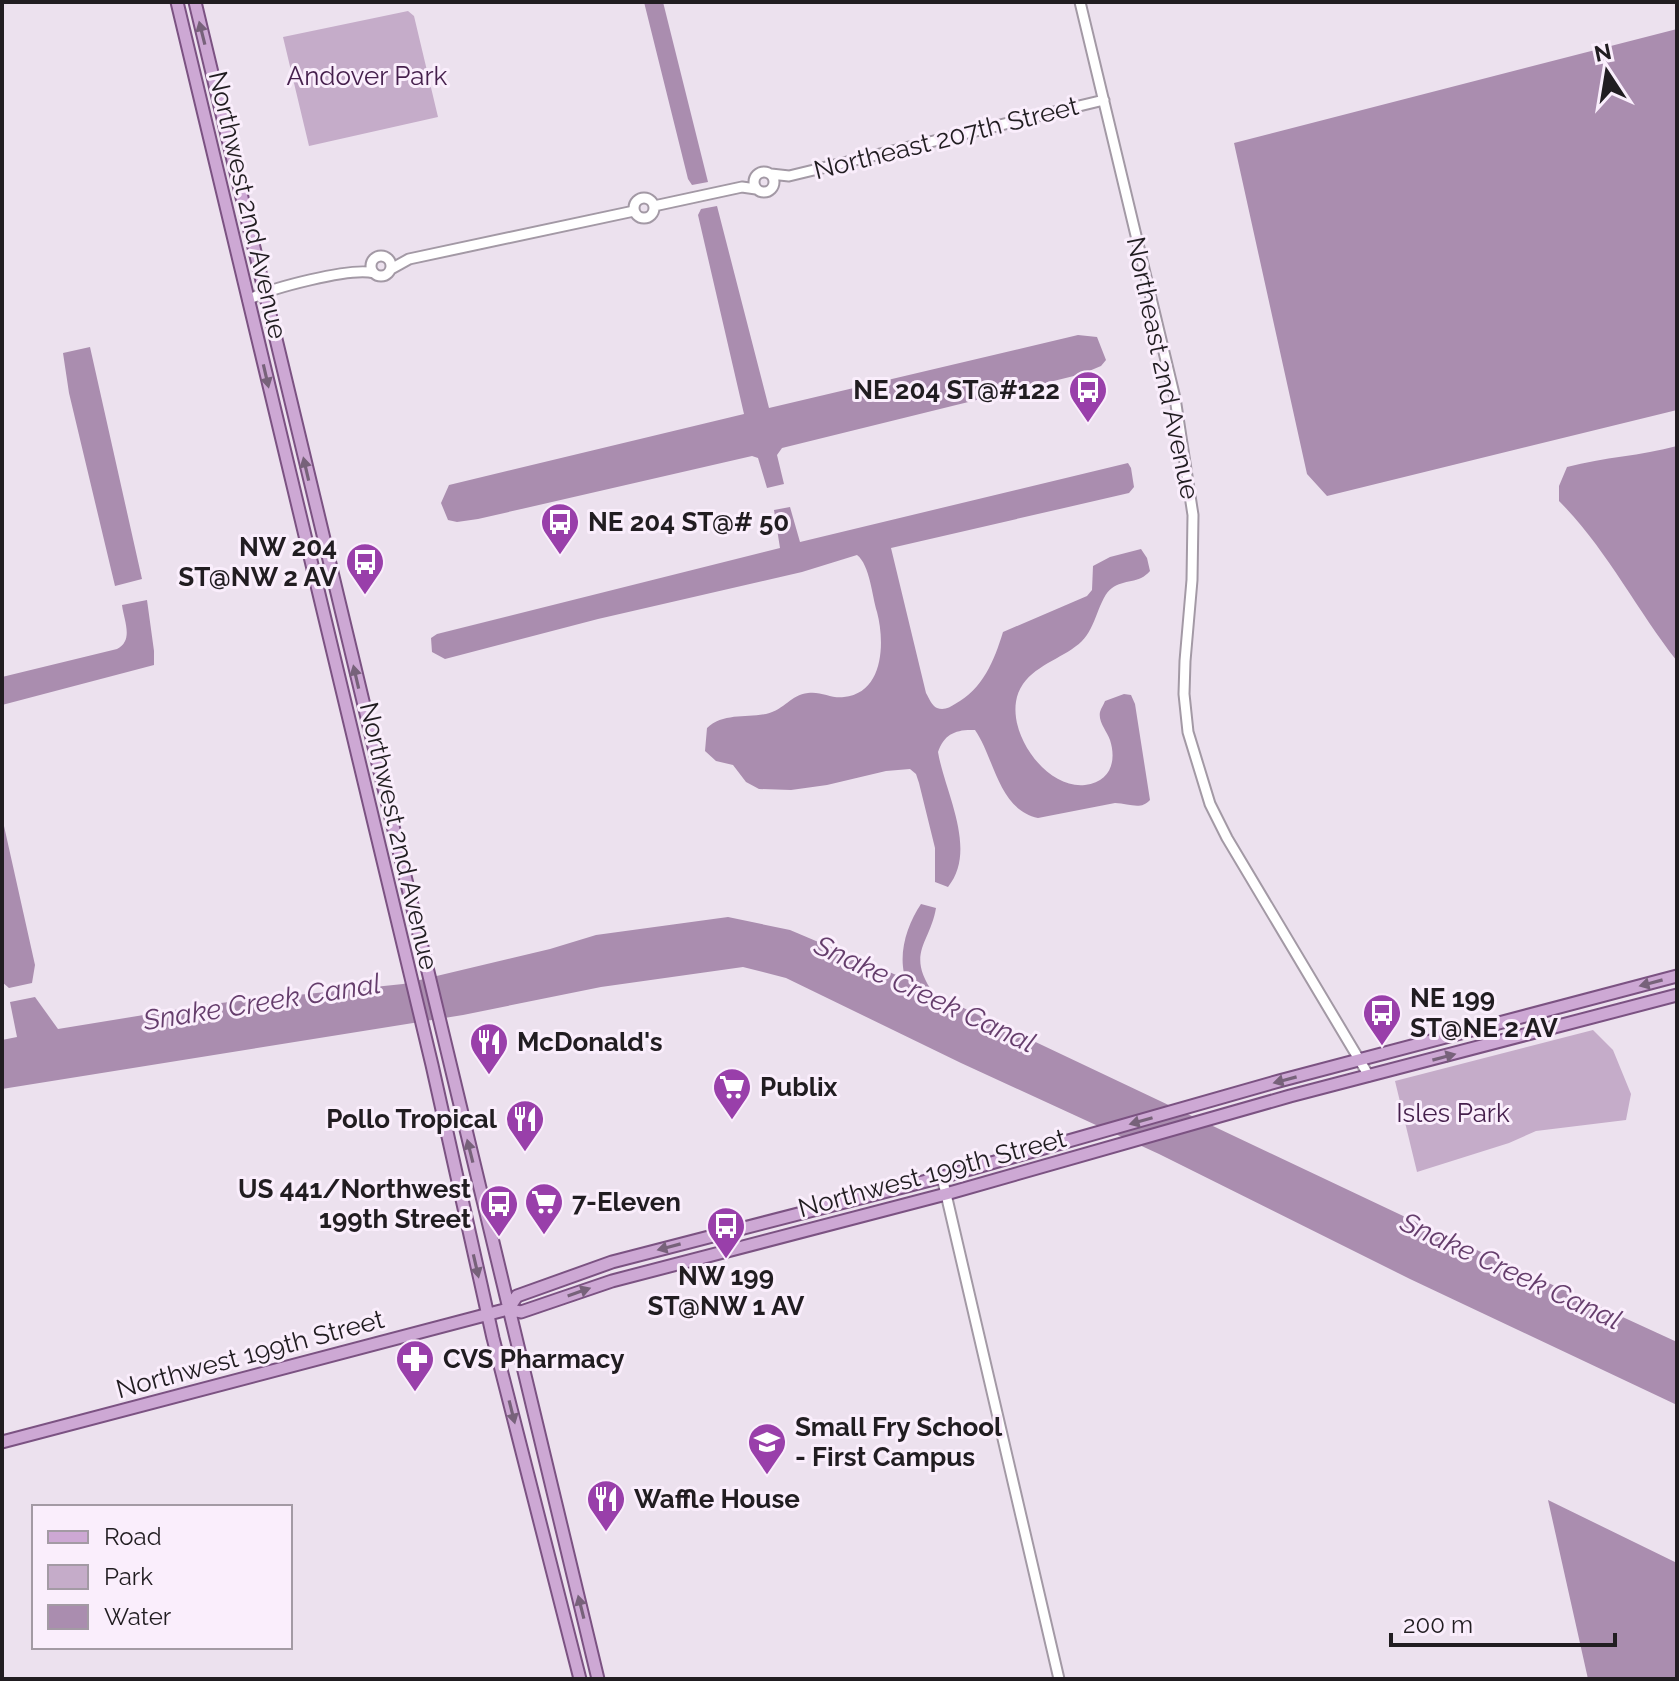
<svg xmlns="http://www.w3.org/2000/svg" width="1679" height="1681" font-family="Raleway,sans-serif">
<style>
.green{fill:#c5acc9}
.water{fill:#aa8daf}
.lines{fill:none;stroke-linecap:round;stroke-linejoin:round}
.tertiary-casing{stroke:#a399a5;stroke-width:13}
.primary-casing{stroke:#7b5282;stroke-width:15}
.tertiary{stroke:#fff;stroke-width:9}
.primary{stroke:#cda8d4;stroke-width:11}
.oneway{fill:#77627a}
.labels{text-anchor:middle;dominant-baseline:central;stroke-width:6;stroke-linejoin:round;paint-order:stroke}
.park-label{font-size:26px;fill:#451f4c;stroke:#faeefc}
.street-label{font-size:26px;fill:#211d21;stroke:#faeefc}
.poi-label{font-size:26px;font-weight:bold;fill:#211d21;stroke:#faeefc;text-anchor:start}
.water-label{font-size:28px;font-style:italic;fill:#653d6c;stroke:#faeefc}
</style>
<rect width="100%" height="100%" fill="#ece1ee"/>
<path class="green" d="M 408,11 L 414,16 L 438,117 L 309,146 L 283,37 Z
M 1593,1030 L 1613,1050 L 1631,1094 L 1626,1120 L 1536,1131 L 1509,1143 L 1417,1172 L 1395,1081 Z"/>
<path class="water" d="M 644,2 L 663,2 L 708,182 L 692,185 L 688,179 Z
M 1677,29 L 1677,410 L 1327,496 L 1307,474 L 1234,143 Z
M 717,206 L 769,408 L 1078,335 L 1097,337 L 1106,360 L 1101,366 L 1082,374 L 782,448 L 777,455 L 784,484 L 767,488 L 758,458 L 752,456 L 478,519 L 457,522 L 448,520 L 441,503 L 449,485 L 744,414 L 698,215 L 701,209 Z
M 90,347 L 142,579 L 115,586 L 69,393 L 63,353 Z
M 1677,446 L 1677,661 C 1636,609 1606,548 1559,501 L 1559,486 L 1567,467 C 1604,457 1641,456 1677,446 Z
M 1128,463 L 1131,468 L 1134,487 L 1129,493 L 891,548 L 926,693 C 929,698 932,706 937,708 C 944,711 950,707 955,704 C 983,689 994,661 1003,632 L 1087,596 L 1092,590 L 1093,566 L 1110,557 L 1141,549 L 1147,558 L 1150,571 C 1139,584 1124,579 1112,588 C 1099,597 1096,628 1082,641 C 1066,657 1037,664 1023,684 C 997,721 1043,790 1085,785 C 1110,782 1117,762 1110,740 C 1107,731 1098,722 1100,712 C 1101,708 1104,704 1105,701 L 1124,694 L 1131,695 L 1135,704 L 1150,800 C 1140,811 1129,803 1115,803 L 1038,818 C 998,809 995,759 975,730 C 956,729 944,734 938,752 C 945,793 978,850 948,887 L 935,882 L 935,848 L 919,783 L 916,774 L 910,769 L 886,771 L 827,785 L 791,790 L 759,789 L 746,782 L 733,765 L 716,761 L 705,751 L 707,728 C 723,713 746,718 766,714 C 786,709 790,695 808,693 C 821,691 832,699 844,697 C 884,693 885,642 877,612 C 872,596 870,565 857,555 L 802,572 L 598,619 L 445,659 L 432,652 L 431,638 L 437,634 L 780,548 L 774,510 L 790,507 L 800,542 Z
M 147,600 L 154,651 L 154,665 L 2,705 L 2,677 L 117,649 C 134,640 124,621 122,605 Z
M 2,817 L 35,965 L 32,983 L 9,988 L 2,982 Z
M 921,904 L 936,908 C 930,944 905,953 934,994 L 1418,1223 L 1677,1342 L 1677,1405 L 1410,1279 L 1159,1154 L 961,1063 L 786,978 L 743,967 L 601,987 L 463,1015 L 2,1089 L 2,1040 L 17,1037 L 10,1002 L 35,997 L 58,1029 L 211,1004 L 403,984 L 550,949 L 596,935 L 728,917 L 790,930 L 901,977 L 904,973 C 899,950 908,923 921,904 Z
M 1548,1500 L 1677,1563 L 1677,1679 L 1588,1679 Z"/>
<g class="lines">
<g class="tertiary-casing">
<path id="tertiary" d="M 1080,2 L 1175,398 L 1193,515 L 1192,580 L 1185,661 L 1184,694 L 1188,732 L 1210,804 L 1227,838 L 1369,1076
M754 182a10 10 0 1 1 20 0a10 10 0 1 1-20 0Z
M 771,174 L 789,176 L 1104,100
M634 208a10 10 0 1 1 20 0a10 10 0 1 1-20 0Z
M 654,206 L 742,187 L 756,189
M371 266a10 10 0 1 1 20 0a10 10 0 1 1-20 0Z
M 391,269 L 409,259 L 634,211
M 248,300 C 270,288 351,267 374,273
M 942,1177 L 1059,1679"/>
</g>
<g class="primary-casing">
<path id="primary" d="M 177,2 L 432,1065 L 493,1338 L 580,1679
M 195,2 L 598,1679
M 508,1309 L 517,1296 L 612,1262 L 942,1177 L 1279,1081 L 1677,976
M 2,1442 L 508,1309 L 521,1312 L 612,1281 L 946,1194 L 1290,1096 L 1677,995"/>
</g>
<use href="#tertiary" class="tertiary"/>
<use href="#primary" class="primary"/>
</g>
<defs><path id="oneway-solid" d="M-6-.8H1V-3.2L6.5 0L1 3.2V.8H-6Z" transform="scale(2)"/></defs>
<g class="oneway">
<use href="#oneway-solid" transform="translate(202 33) rotate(-104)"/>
<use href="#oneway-solid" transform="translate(266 376) rotate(77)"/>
<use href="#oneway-solid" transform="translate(306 469) rotate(-103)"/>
<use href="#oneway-solid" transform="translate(356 677) rotate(-103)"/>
<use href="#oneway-solid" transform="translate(1651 983) rotate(165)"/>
<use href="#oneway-solid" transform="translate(1444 1057) rotate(-15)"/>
<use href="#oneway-solid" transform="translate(1285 1080) rotate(165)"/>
<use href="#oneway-solid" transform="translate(1141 1121) rotate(164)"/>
<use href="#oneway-solid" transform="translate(470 1151) rotate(-104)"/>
<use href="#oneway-solid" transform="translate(669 1247) rotate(165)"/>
<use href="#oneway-solid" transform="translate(476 1266) rotate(77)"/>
<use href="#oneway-solid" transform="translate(579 1292) rotate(-19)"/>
<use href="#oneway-solid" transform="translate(512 1412) rotate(76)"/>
<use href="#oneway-solid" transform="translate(581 1607) rotate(-104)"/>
</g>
<defs>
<g id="bus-pin" transform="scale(2)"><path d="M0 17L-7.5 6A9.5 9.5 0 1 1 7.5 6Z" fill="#993faa" stroke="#faeefc"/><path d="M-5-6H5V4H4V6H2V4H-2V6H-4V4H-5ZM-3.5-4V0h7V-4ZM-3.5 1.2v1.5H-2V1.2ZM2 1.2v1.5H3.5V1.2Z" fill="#fff"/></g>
<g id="restaurant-pin" transform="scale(2)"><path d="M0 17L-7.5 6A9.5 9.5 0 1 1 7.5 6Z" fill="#993faa" stroke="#faeefc"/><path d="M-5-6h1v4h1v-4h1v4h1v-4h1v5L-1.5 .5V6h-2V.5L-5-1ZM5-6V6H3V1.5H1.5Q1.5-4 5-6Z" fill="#fff"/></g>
<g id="supermarket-pin" transform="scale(2)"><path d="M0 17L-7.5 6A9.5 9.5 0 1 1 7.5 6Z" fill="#993faa" stroke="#faeefc"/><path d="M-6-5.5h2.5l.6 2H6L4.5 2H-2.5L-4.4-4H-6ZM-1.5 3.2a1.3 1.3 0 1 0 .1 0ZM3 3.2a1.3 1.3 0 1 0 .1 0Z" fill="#fff"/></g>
<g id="pharmacy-pin" transform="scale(2)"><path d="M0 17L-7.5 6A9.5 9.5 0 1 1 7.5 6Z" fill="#993faa" stroke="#faeefc"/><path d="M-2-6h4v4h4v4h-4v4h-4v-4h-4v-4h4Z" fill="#fff"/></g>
<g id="school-pin" transform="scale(2)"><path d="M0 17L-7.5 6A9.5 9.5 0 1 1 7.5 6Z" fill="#993faa" stroke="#faeefc"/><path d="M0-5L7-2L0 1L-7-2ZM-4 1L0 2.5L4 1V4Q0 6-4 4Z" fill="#fff"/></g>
</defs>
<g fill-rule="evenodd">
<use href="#bus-pin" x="1088" y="390"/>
<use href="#bus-pin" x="560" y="522"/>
<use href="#bus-pin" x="365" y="562"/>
<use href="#bus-pin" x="1382" y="1013"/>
<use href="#restaurant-pin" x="489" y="1042"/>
<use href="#supermarket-pin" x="732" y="1087"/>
<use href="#restaurant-pin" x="525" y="1119"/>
<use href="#supermarket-pin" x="544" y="1202"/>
<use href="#bus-pin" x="499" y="1204"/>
<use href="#bus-pin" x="726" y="1226"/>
<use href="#pharmacy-pin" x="415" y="1359"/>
<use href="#school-pin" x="767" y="1442"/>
<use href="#restaurant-pin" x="606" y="1499"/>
</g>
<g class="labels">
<g class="park-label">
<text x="367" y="76">Andover Park</text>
<text x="1453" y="1113">Isles Park</text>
</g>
<g class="street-label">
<text transform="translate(946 138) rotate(-14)">Northeast 207th Street</text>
<text transform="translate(248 205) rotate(77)">Northwest 2nd Avenue</text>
<text transform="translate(1163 368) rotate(78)">Northeast 2nd Avenue</text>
<text transform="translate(399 836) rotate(77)">Northwest 2nd Avenue</text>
<text transform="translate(932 1173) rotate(-15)">Northwest 199th Street</text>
<text transform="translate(250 1354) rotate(-15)">Northwest 199th Street</text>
</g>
<g class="poi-label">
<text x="1060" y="390" text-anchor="end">NE 204 ST@#122</text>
<text x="588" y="522">NE 204 ST@# 50</text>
<text x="337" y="547" text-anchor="end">NW 204<tspan x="337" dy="30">ST@NW 2 AV</tspan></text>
<text x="1410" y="998">NE 199<tspan x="1410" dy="30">ST@NE 2 AV</tspan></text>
<text x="517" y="1042">McDonald's</text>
<text x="760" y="1087">Publix</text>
<text x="497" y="1119" text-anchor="end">Pollo Tropical</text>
<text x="471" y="1189" text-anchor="end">US 441/Northwest<tspan x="471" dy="30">199th Street</tspan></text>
<text x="572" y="1202">7-Eleven</text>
<text x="726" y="1276" text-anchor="middle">NW 199<tspan x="726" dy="30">ST@NW 1 AV</tspan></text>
<text x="443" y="1359">CVS Pharmacy</text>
<text x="795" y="1427">Small Fry School<tspan x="795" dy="30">- First Campus</tspan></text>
<text x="634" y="1499">Waffle House</text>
</g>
<g class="water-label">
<text transform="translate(925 994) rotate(25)">Snake Creek Canal</text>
<text transform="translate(262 1002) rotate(-9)">Snake Creek Canal</text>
<text transform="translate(1511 1271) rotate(25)">Snake Creek Canal</text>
</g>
</g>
<rect width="1679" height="1681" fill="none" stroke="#211d21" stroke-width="8"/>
<rect x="32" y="1505" width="260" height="144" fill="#faeefc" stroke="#a39aa4" stroke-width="2"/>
<rect x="48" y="1531" width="40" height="12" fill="#cda8d4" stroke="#a39aa4" stroke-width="2"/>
<text x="104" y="1545" font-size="24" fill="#211d21">Road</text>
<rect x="48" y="1565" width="40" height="24" fill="#c5acc9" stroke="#a39aa4" stroke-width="2"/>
<text x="104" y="1585" font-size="24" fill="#211d21">Park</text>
<rect x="48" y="1605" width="40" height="24" fill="#aa8daf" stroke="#a39aa4" stroke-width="2"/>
<text x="104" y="1625" font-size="24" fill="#211d21">Water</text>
<g transform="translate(1607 72) rotate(348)" stroke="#faeefc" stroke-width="6" paint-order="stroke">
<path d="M0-6L14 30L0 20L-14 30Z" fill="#211d21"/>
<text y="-12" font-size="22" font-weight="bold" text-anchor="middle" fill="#211d21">N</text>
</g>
<path d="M1391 1633v12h224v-12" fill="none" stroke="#211d21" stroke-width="4"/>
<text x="1403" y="1633" font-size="24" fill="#211d21" stroke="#faeefc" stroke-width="6" paint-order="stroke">200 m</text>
</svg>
